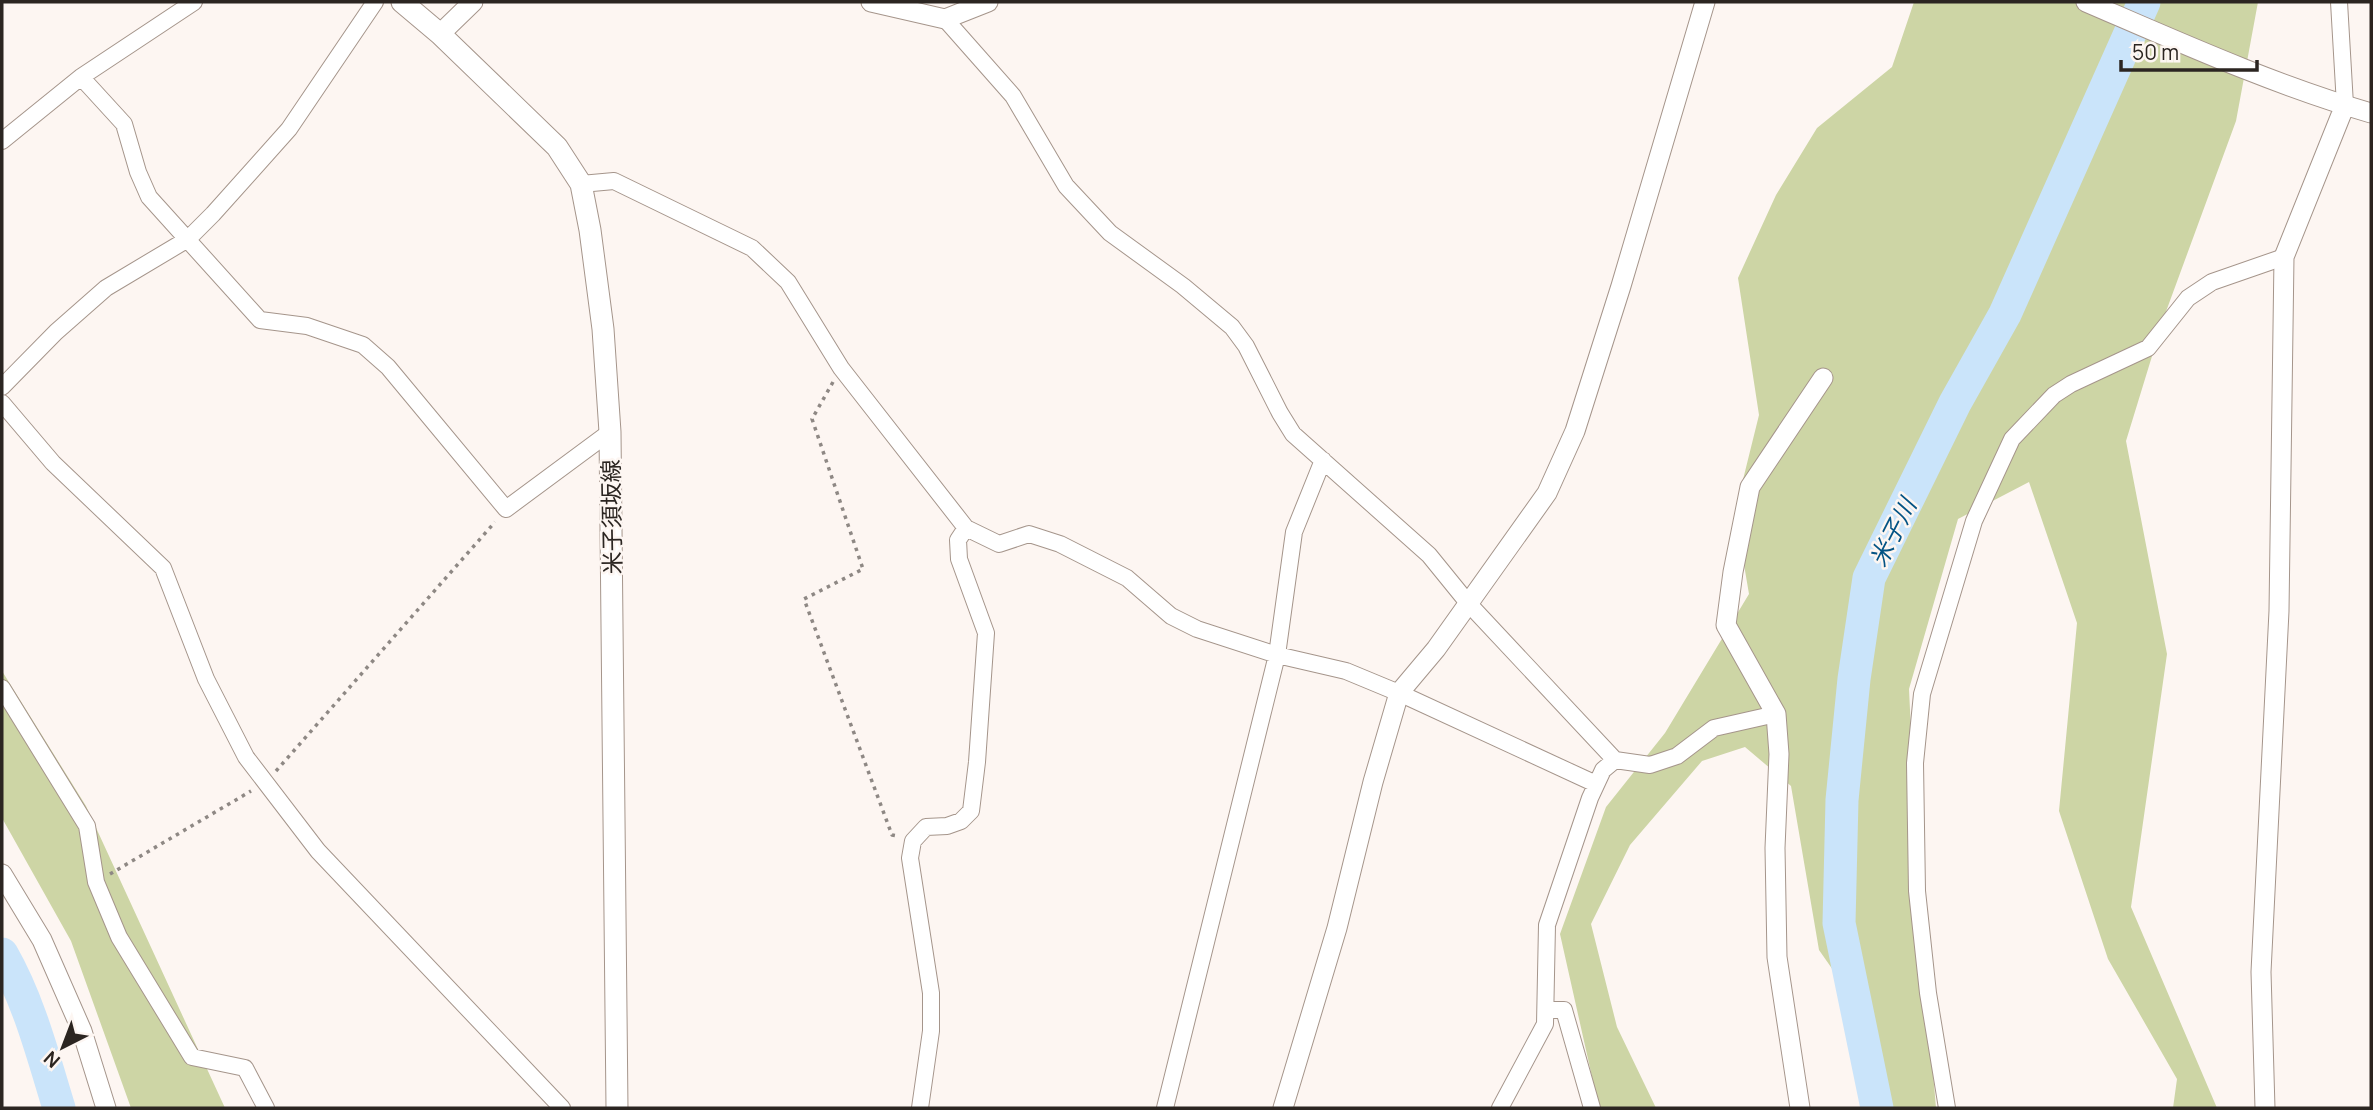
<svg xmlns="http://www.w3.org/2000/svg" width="2373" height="1110" font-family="Manrope,'Noto Sans JP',sans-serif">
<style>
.green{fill:#cdd5a5}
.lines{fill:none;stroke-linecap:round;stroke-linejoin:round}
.river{stroke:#cae4fa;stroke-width:33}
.minor-casing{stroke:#a5958b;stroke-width:18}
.tertiary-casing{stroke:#a5958b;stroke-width:21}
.secondary-casing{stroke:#a5958b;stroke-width:23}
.path{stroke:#8e8884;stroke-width:3.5;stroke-dasharray:3.5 5;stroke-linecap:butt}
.minor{stroke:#fff;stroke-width:16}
.tertiary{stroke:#fff;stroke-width:19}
.secondary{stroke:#fff;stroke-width:21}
.labels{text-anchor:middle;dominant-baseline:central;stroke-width:5;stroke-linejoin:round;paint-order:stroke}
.street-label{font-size:23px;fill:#2b2521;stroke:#fdf6f2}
.water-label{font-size:24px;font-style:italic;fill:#035384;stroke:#fdf6f2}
</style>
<rect width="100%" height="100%" fill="#fdf6f2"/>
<path class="green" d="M 1914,2 L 2258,2 L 2236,121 L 2164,317 L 2126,441 L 2167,654 L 2131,907 L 2217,1108 L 2173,1108 L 2177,1079 L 2108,959 L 2059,811 L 2077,623 L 2029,482 L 1958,519 L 1909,689 L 1920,918 L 1936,1108 L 1889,1108 L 1877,1033 L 1819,950 L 1791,786 L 1745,747 L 1702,761 L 1630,845 L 1591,924 L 1617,1027 L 1656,1108 L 1599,1108 L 1560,934 L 1606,807 L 1665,733 L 1749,594 L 1735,512 L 1759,415 L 1738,278 L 1776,195 L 1817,128 L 1892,67 Z
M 2,671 L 86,806 L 225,1108 L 131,1108 L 71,941 L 2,818 Z"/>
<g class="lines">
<path class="river" d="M 2,954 C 29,1001 43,1056 59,1108
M 1877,1108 L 1839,923 L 1842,800 L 1854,679 L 1869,578 L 1955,403 L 2005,314 L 2144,2"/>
<g class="minor-casing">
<path id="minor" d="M 2339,2 L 2345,105
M 945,19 L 1013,96 L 1066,186 L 1110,233 L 1183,286 L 1232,327 L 1246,346 L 1280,413 L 1293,434 L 1429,555 L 1468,603 L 1615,760 L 1650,765 L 1677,756 L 1714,728 L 1776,714
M 81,77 L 124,124 L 138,172 L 149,197 L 260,320 L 307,326 L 363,345 L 388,367 L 506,509 L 610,432
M 2,141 L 81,77 L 194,2
M 581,184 L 614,181 L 752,248 L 788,282 L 841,368 L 966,528 L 999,544 L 1029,534 L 1060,544 L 1127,578 L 1171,616 L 1197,629 L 1277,655 L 1346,671 L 1399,693 L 1596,784
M 2,387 L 56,332 L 106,288 L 188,239 L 213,214 L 289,129 L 375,2
M 2,403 L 53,463 L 163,568 L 206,679 L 246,757 L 318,851 L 562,1108
M 2,688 L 87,826 L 96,882 L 119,937 L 192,1057 L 245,1068 L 266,1108
M 1546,1010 L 1564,1010 L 1592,1108
M 920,1108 L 931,1031 L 931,993 L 910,858 L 913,841 L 926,827 L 947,826 L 961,821 L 971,811 L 977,762 L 986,633 L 959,559 L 958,540 L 966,528
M 1165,1108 L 1277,655 L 1294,532 L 1323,460
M 1500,1108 L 1545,1024 L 1547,925 L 1590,798 L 1603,770 L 1615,760
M 1947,1108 L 1928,993 L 1917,891 L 1915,763 L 1922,694 L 1974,521 L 2012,439 L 2054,395 L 2071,384 L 2148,348 L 2188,298 L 2212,282 L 2284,257"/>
</g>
<g class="tertiary-casing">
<path id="tertiary" d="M 871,2 L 945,19 L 988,2
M 2086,2 C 2179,42 2274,85 2371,113
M 440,34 L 473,2
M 2,874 L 42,940 L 82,1031 L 106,1108
M 1283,1108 L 1337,928 L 1373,782 L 1399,693 L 1436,649 L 1547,493 L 1575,431 L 1621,286 L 1705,2
M 1800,1108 L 1777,957 L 1775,848 L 1779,754 L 1776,714 L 1726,625 L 1733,572 L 1750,487 L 1823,378
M 2265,1108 L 2261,972 L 2279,611 L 2284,257 L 2345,105"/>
</g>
<g class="secondary-casing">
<path id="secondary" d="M 402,2 L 440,34 L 557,147 L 581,184 L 590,230 L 603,329 L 610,432 L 617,1108"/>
</g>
<path class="path" d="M 833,382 L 812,419 L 863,569 L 804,599 L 892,835 L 897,836
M 276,771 L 495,522
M 110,874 L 251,791"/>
<use href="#minor" class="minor"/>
<use href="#tertiary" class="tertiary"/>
<use href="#secondary" class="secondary"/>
</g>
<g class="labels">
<g class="street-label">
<text transform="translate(611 517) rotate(-91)">米子須坂線</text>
</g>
<g class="water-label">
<text transform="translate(1892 532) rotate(-63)">米子川</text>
</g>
</g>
<rect width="2373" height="1110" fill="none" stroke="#2b2521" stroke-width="7"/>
<g transform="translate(63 1047) rotate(222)" stroke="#fdf6f2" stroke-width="5" paint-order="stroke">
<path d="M0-5L12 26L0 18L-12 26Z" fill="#2b2521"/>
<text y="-10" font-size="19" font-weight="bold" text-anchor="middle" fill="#2b2521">N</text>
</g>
<path d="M2121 60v10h136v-10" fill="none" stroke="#2b2521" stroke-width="3.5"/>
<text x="2132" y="60" font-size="21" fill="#2b2521" stroke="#fdf6f2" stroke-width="5" paint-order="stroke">50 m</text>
</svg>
